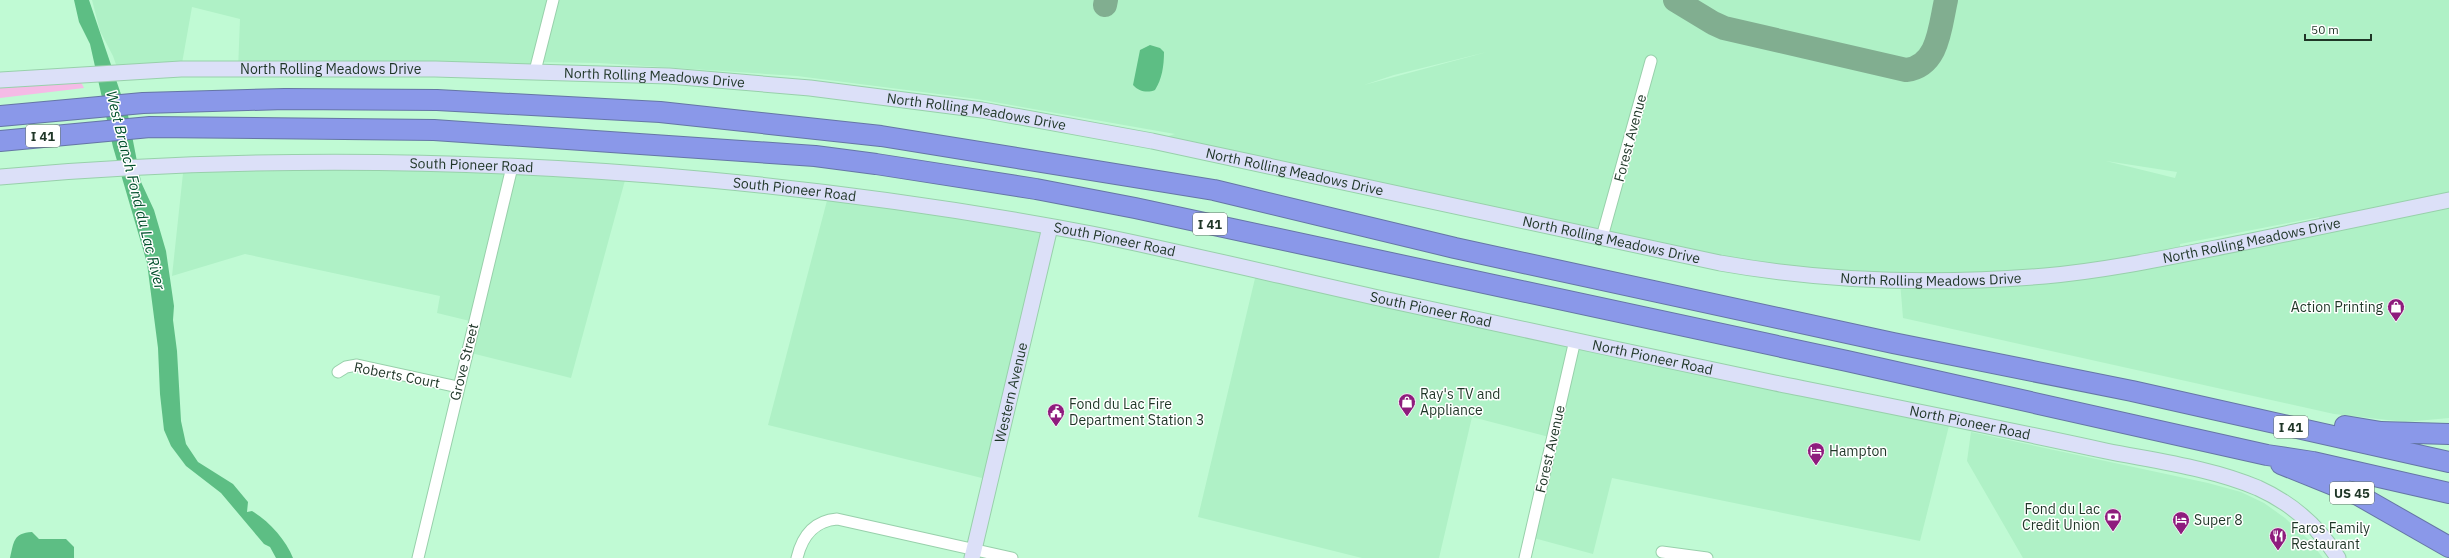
<svg xmlns="http://www.w3.org/2000/svg" width="2449" height="558" font-family="'IBM Plex Sans',sans-serif">
<style>
.built{fill:#aff1c6;fill-rule:evenodd}
.green{fill:#f5bbe6}
.water{fill:#5dbe84}
.lines{fill:none;stroke-linecap:round;stroke-linejoin:round}
.taxiway{stroke:#81ae90;stroke-width:24}
.street-casing{stroke:#98d0ab;stroke-width:13}
.secondary-casing{stroke:#98d0ab;stroke-width:17}
.highway-casing{stroke:#6576a5;stroke-width:22}
.street{stroke:#fff;stroke-width:11}
.secondary{stroke:#dce0f8;stroke-width:15}
.highway{stroke:#8a98e9;stroke-width:20}
.labels{text-anchor:middle;dominant-baseline:central;stroke-width:3;stroke-linejoin:round;paint-order:stroke}
.shield{fill:#fff;stroke:#627268;stroke-width:1}
.shield-label{font-size:13px;font-weight:bold;fill:#1f3627}
.street-label{font-size:14px;fill:#1f3627;stroke:#fff}
.poi-label{font-size:14px;fill:#1f3627;stroke:#fff;text-anchor:start}
.water-label{font-size:15px;font-style:italic;fill:#004f2b;stroke:#fff}
</style>
<rect width="100%" height="100%" fill="#c0fad4"/>
<path class="built" d="M 92,0 L 2449,0 L 2449,418 L 2405,422 L 2334,414 L 1903,318 L 1900,281 L 1824,277 L 1152,141 L 1175,134 L 977,99 L 797,76 L 599,63 L 537,62 L 535,71 L 238,70 L 240,19 L 192,7 L 181,69 L 119,73 L 113,56 L 100,31 ZM 1487,52 L 1364,85 L 1394,75 ZM 2106,161 L 2177,172 L 2175,178 ZM 2319,217 L 2320,226 L 2180,254 L 2180,244 Z
M 184,164 L 627,173 L 571,378 L 467,352 L 474,322 L 437,313 L 440,296 L 245,254 L 172,276 Z
M 829,193 L 1050,227 L 990,480 L 768,425 Z
M 1257,270 L 1951,418 L 1920,541 L 1612,478 L 1593,554 L 1530,537 L 1553,438 L 1472,417 L 1439,558 L 1362,558 L 1198,517 Z
M 1971,432 L 2208,483 L 2241,492 L 2264,503 L 2285,518 L 2309,540 L 2323,558 L 2023,558 L 1967,461 Z"/>
<path class="green" d="M 81,82 L 84,88 L 0,98 L 0,88 Z"/>
<path class="water" d="M 74,0 L 89,0 L 128,115 L 141,182 L 154,210 L 166,251 L 174,306 L 173,320 L 177,351 L 181,421 L 186,444 L 198,462 L 233,484 L 248,502 L 247,512 L 252,511 C 269,521 286,540 293,558 L 276,558 L 270,547 L 264,544 L 221,493 L 186,466 L 171,446 L 164,430 L 160,394 L 158,348 L 147,263 L 113,147 L 90,44 L 79,22 Z
M 1150,45 L 1160,48 L 1164,52 C 1164,66 1162,79 1155,90 C 1148,93 1139,92 1133,85 L 1140,50 Z
M 32,532 L 39,539 L 66,539 L 74,547 L 74,558 L 10,558 C 14,542 13,533 32,532 Z"/>
<g class="lines">
<path class="taxiway" d="M 1675,0 L 1713,23 L 1724,28 L 1906,70 C 1939,66 1940,26 1946,0
M 1105,5 L 1106,0"/>
<g class="street-casing">
<path id="street" d="M 535,71 L 553,0
M 1602,237 L 1651,61
M 338,372 L 346,367 L 357,365 L 458,387
M 1662,552 L 1707,558
M 418,558 L 512,167
M 797,558 C 802,537 813,521 837,519 L 1012,558
M 1525,558 L 1575,340"/>
</g>
<g class="secondary-casing">
<g id="secondary">
<path id="s1" d="M 0,80 L 181,69 L 435,69 L 669,76 L 810,88 L 982,110 L 1152,141 L 1720,263 C 1827,282 1936,285 2045,276 C 2112,270 2179,255 2246,242 C 2313,228 2381,214 2449,200"/>
<path id="s2" d="M 0,177 C 236,156 474,158 710,180 C 838,192 966,210 1092,234 C 1186,253 1280,276 1374,297 C 1508,326 1641,355 1775,383 C 1885,405 1996,427 2106,451 C 2156,461 2211,468 2258,488 C 2291,503 2319,527 2338,558"/>
<path id="s3" d="M 972,558 L 1050,227"/>
</g>
</g>
<g class="highway-casing">
<path id="highway" d="M 0,116 L 143,103 L 285,99 L 437,100 L 660,112 L 881,136 L 1214,190 L 1455,248 L 1893,343 L 2132,391 L 2449,462
M 0,141 L 150,127 L 434,130 L 815,156 L 876,164 L 1036,189 L 1135,208 L 1847,361 L 2267,455 L 2313,462 L 2449,493
M 2345,426 L 2381,432 L 2449,434
M 2281,464 L 2358,495 L 2449,547"/>
</g>
<use href="#street" class="street"/>
<use href="#secondary" class="secondary"/>
<use href="#highway" class="highway"/>
</g>
<defs>
<g id="shop-pin" transform="scale(0.9)"><path d="M0 17L-7.5 6A9.5 9.5 0 1 1 7.5 6Z" fill="#8e1c7d" stroke="#fff"/><path d="M-5-2.5h2.3a2.7 3.5 0 0 1 5.4 0H5L5.5 6h-11ZM-1.5-2.5h3a1.5 2.3 0 0 0-3 0Z" fill="#fff"/></g>
<g id="civic-pin" transform="scale(0.9)"><path d="M0 17L-7.5 6A9.5 9.5 0 1 1 7.5 6Z" fill="#8e1c7d" stroke="#fff"/><path d="M-.6-6.5H3V-4.5H.6V-3L4-1V1h2V6H-6V1h2V-1L-.6-3ZM-1.2 2.5V6h2.4V2.5Z" fill="#fff"/></g>
<g id="hotel-pin" transform="scale(0.9)"><path d="M0 17L-7.5 6A9.5 9.5 0 1 1 7.5 6Z" fill="#8e1c7d" stroke="#fff"/><path d="M-6-4.5h1.5V1H6V5H4.5V3h-9V5H-6ZM-4 0a1.8 1.8 0 1 1 3.6 0ZM.5 0V-2.5h3Q6-2.5 6 0Z" fill="#fff"/></g>
<g id="bank-pin" transform="scale(0.9)"><path d="M0 17L-7.5 6A9.5 9.5 0 1 1 7.5 6Z" fill="#8e1c7d" stroke="#fff"/><path d="M-6-4H6V4H-6ZM0-2.3a2.3 2.3 0 1 0 0 4.6a2.3 2.3 0 1 0 0-4.6Z" fill="#fff"/></g>
<g id="restaurant-pin" transform="scale(0.9)"><path d="M0 17L-7.5 6A9.5 9.5 0 1 1 7.5 6Z" fill="#8e1c7d" stroke="#fff"/><path d="M-5-6h1v4h1v-4h1v4h1v-4h1v5L-1.5 .5V6h-2V.5L-5-1ZM5-6V6H3V1.5H1.5Q1.5-4 5-6Z" fill="#fff"/></g>
</defs>
<g fill-rule="evenodd">
<use href="#shop-pin" x="2396" y="307"/>
<use href="#shop-pin" x="1407" y="402"/>
<use href="#civic-pin" x="1056" y="412"/>
<use href="#hotel-pin" x="1816" y="451"/>
<use href="#bank-pin" x="2113" y="517"/>
<use href="#hotel-pin" x="2181" y="520"/>
<use href="#restaurant-pin" x="2278" y="536"/>
</g>
<g class="labels">
<g class="shield">
<rect x="26" y="125" width="34" height="22" rx="3"/>
<rect x="1193" y="213" width="34" height="22" rx="3"/>
<rect x="2274" y="416" width="34" height="22" rx="3"/>
<rect x="2330" y="482" width="44" height="22" rx="3"/>
</g>
<g class="shield-label">
<text x="43" y="136">I 41</text>
<text x="1210" y="224">I 41</text>
<text x="2291" y="427">I 41</text>
<text x="2352" y="493">US 45</text>
</g>
<g class="street-label">
<text stroke="none"><textPath href="#s1" startOffset="331">North Rolling Meadows Drive</textPath></text>
<text stroke="none"><textPath href="#s1" startOffset="655">North Rolling Meadows Drive</textPath></text>
<text stroke="none"><textPath href="#s1" startOffset="979">North Rolling Meadows Drive</textPath></text>
<text transform="translate(1630 138) rotate(-75)">Forest Avenue</text>
<text stroke="none"><textPath href="#s2" startOffset="472">South Pioneer Road</textPath></text>
<text stroke="none"><textPath href="#s1" startOffset="1303">North Rolling Meadows Drive</textPath></text>
<text stroke="none"><textPath href="#s2" startOffset="796">South Pioneer Road</textPath></text>
<text stroke="none"><textPath href="#s1" startOffset="1627">North Rolling Meadows Drive</textPath></text>
<text stroke="none"><textPath href="#s2" startOffset="1120">South Pioneer Road</textPath></text>
<text stroke="none"><textPath href="#s1" startOffset="2274">North Rolling Meadows Drive</textPath></text>
<text stroke="none"><textPath href="#s1" startOffset="1950">North Rolling Meadows Drive</textPath></text>
<text stroke="none"><textPath href="#s2" startOffset="1444">South Pioneer Road</textPath></text>
<text stroke="none"><textPath href="#s2" startOffset="1671">North Pioneer Road</textPath></text>
<text transform="translate(464 362) rotate(-76)">Grove Street</text>
<text transform="translate(397 375) rotate(11)">Roberts Court</text>
<text stroke="none"><textPath href="#s3" startOffset="170">Western Avenue</textPath></text>
<text stroke="none"><textPath href="#s2" startOffset="1995">North Pioneer Road</textPath></text>
<text transform="translate(1550 449) rotate(-77)">Forest Avenue</text>
</g>
<g class="poi-label">
<text x="2383" y="307" text-anchor="end">Action Printing</text>
<text x="1420" y="394">Ray's TV and<tspan x="1420" dy="16">Appliance</tspan></text>
<text x="1069" y="404">Fond du Lac Fire<tspan x="1069" dy="16">Department Station 3</tspan></text>
<text x="1829" y="451">Hampton</text>
<text x="2100" y="509" text-anchor="end">Fond du Lac<tspan x="2100" dy="16">Credit Union</tspan></text>
<text x="2194" y="520">Super 8</text>
<text x="2291" y="528">Faros Family<tspan x="2291" dy="16">Restaurant</tspan></text>
</g>
<g class="water-label">
<text transform="translate(136 190) rotate(76)">West Branch Fond du Lac River</text>
</g>
</g>
<path d="M2305 34v6h66v-6" fill="none" stroke="#1f3627" stroke-width="2"/>
<text x="2311" y="34" font-size="12" fill="#1f3627" stroke="#ffffff" stroke-width="3" paint-order="stroke">50 m</text>
</svg>
